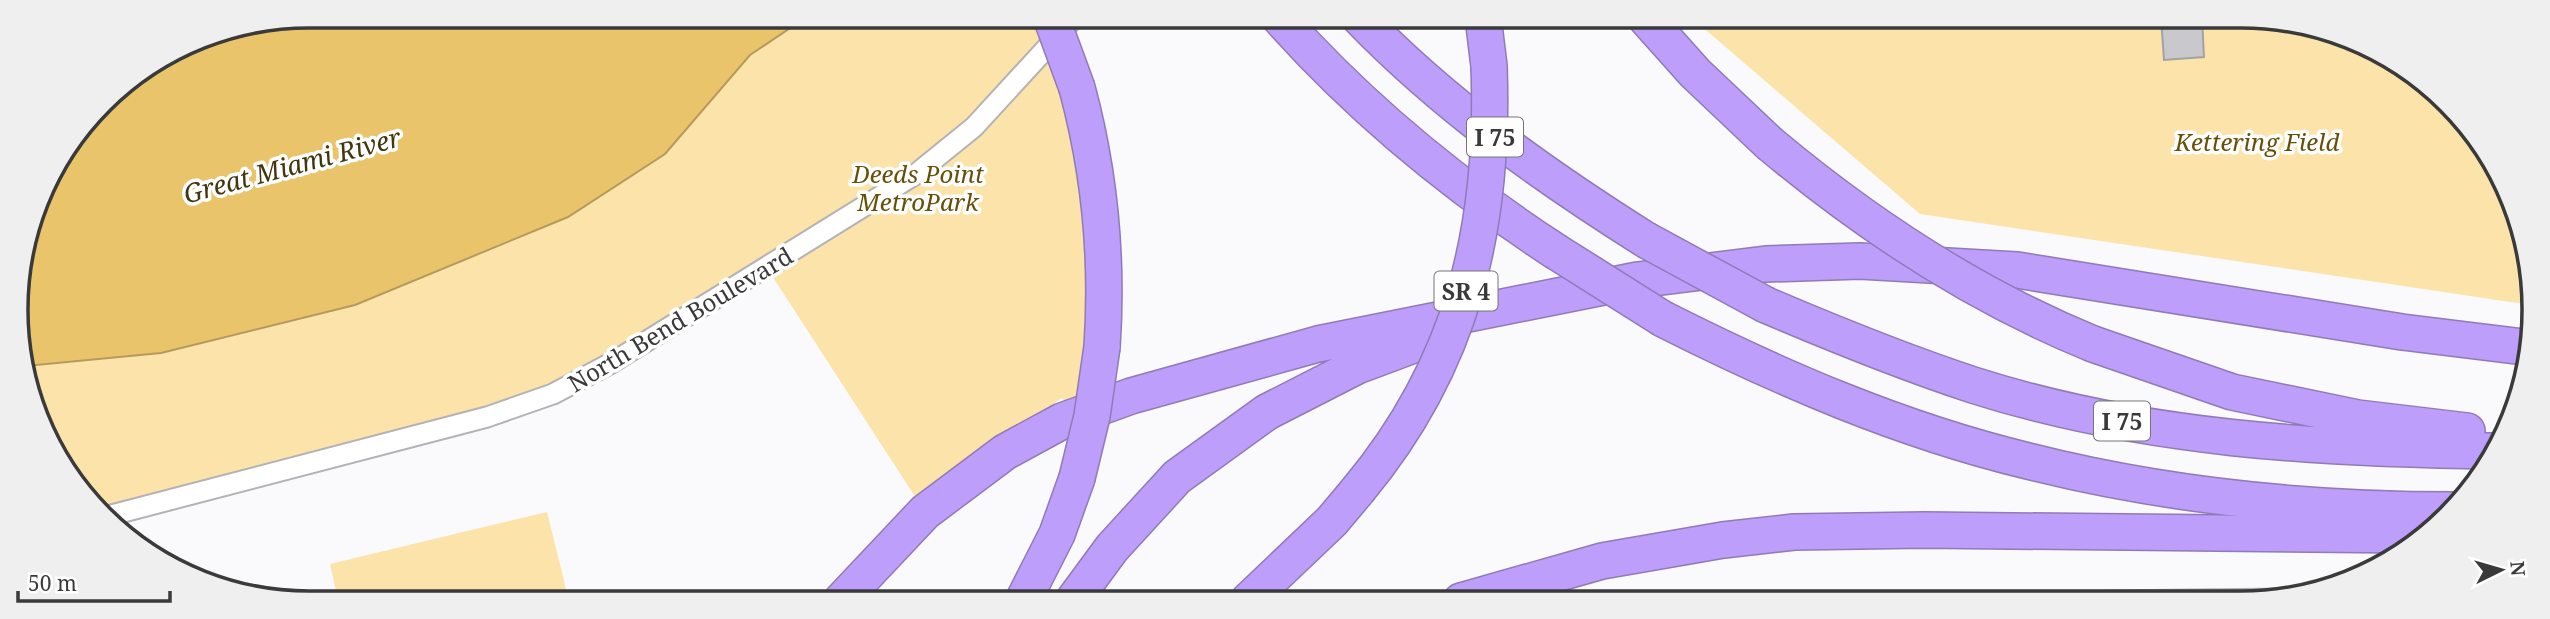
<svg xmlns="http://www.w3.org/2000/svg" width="2550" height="619" font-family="'Noto Serif',serif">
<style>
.green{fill:#fce3a9}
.water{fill:#e9c46b;stroke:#b49b5d;stroke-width:2}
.building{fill:#c9c8cc;stroke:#a3a2a5;stroke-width:2}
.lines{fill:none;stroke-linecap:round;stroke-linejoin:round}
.minor-casing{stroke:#b3b2b6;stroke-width:23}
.motorway-casing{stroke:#8f7bb7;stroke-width:38}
.minor{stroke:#fff;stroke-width:19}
.motorway{stroke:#bd9efa;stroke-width:35}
.motorway-bridge-casing{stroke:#8f7bb7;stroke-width:38;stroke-linecap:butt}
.motorway-bridge{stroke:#bd9efa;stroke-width:35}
.labels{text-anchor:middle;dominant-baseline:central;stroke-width:7;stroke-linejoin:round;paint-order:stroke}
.shield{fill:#fff;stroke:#757576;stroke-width:2}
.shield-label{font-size:23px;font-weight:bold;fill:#3a3a3b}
.park-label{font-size:24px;font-style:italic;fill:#674f07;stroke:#fff}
.street-label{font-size:24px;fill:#3a3a3b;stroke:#fff}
.water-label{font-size:26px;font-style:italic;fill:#43350e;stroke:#fff}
.rim{fill:none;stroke:#3a3a3b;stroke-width:3.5}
</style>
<rect width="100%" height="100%" fill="#faf9fc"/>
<path class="green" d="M 808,16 L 1041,17 L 1098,186 L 1092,416 L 1061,398 L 925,512 L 767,268 L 553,394 L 108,516 L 77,489 L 31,404 L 26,366 L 161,353 L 355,305 L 665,154 L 750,55 Z
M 1692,18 L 2279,18 L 2388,55 L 2474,131 L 2524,234 L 2528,284 L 2524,304 L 1920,214 Z
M 547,512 L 569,601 L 338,601 L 330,564 Z"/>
<path class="water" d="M 310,16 L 808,16 L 750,55 L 665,154 L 568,217 L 355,305 L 161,353 L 26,366 L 16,290 L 46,179 L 116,89 L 197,38 Z"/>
<path class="building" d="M 2161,18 L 2202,18 L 2204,57 L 2164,60 Z"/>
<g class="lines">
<g class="minor-casing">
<path id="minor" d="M 108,516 L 487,417 L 553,394 L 613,362 L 916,174 L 974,127 L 1075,17
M 2106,601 L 2284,599"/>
</g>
<g class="motorway-casing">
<path id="motorway" d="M 1279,17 C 1359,107 1454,185 1555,251
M 1359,17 C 1444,105 1543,175 1646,240
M 1483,17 L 1489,66
M 1645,17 L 1695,73 L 1769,143
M 1077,88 C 1100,173 1108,258 1102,347
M 1766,305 C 1834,334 1903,362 1973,385 C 2142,439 2320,449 2496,451
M 1663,319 C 1780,378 1900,430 2028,461 C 2166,496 2311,510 2453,510
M 2093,344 L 2232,392 L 2358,418 L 2467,431
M 841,601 L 925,512 L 1005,452 L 1062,421 L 1131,396 L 1318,344 L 1638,280 L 1766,264 L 1860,261 L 2017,270 L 2402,332 L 2532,348
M 1023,601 L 1057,534 L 1077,478
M 1073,601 L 1112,548 L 1177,477 L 1267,412 L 1357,366 L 1432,338
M 1248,601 L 1332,521 L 1358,490
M 1461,601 L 1602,561 L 1723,540 L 1794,532 L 1924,530 L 2412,535 L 2434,527"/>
</g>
<use href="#minor" class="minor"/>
<use href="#motorway" class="motorway"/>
<g class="motorway-bridge-casing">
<path id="motorway-bridge" d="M 1051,17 L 1077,88
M 1769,143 C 1868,226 1973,295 2093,344
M 1646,240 L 1766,305
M 1555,251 L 1663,319
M 1077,478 L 1092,416 L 1102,347
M 1358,490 C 1463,364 1495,227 1489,66"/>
</g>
<use href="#motorway-bridge" class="motorway-bridge"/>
</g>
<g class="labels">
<g class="shield">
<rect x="1467" y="117.5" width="56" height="39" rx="5"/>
<rect x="1434.5" y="271.5" width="63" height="39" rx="5"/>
<rect x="2094" y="401.5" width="56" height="39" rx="5"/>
</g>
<g class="shield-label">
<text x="1495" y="137">I 75</text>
<text x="1466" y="291">SR 4</text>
<text x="2122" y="421">I 75</text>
</g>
<g class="park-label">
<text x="2257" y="141">Kettering Field</text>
<text x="918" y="173">Deeds Point<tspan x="918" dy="28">MetroPark</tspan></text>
</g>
<g class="street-label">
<text transform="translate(680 319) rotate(-31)">North Bend Boulevard</text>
</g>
<g class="water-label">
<text transform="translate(292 165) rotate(-15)">Great Miami River</text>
</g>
</g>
<path d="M0 0H2550V619H0ZM309 28H2241A281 281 0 0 1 2522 309V310A281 281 0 0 1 2241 591H309A281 281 0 0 1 28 310V309A281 281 0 0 1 309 28Z" fill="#efefef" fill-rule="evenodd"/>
<path class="rim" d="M309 28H2241A281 281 0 0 1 2522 309V310A281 281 0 0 1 2241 591H309A281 281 0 0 1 28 310V309A281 281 0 0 1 309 28Z"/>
<g transform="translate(2501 570) rotate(85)" stroke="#ffffff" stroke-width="5" paint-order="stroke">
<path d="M0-5L12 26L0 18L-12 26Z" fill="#3a3a3b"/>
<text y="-10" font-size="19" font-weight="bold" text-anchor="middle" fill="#3a3a3b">N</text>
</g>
<path d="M18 591v10h152v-10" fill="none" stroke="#3a3a3b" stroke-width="3.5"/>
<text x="28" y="591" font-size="21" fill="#3a3a3b" stroke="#ffffff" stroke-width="5" paint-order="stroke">50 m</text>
</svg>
